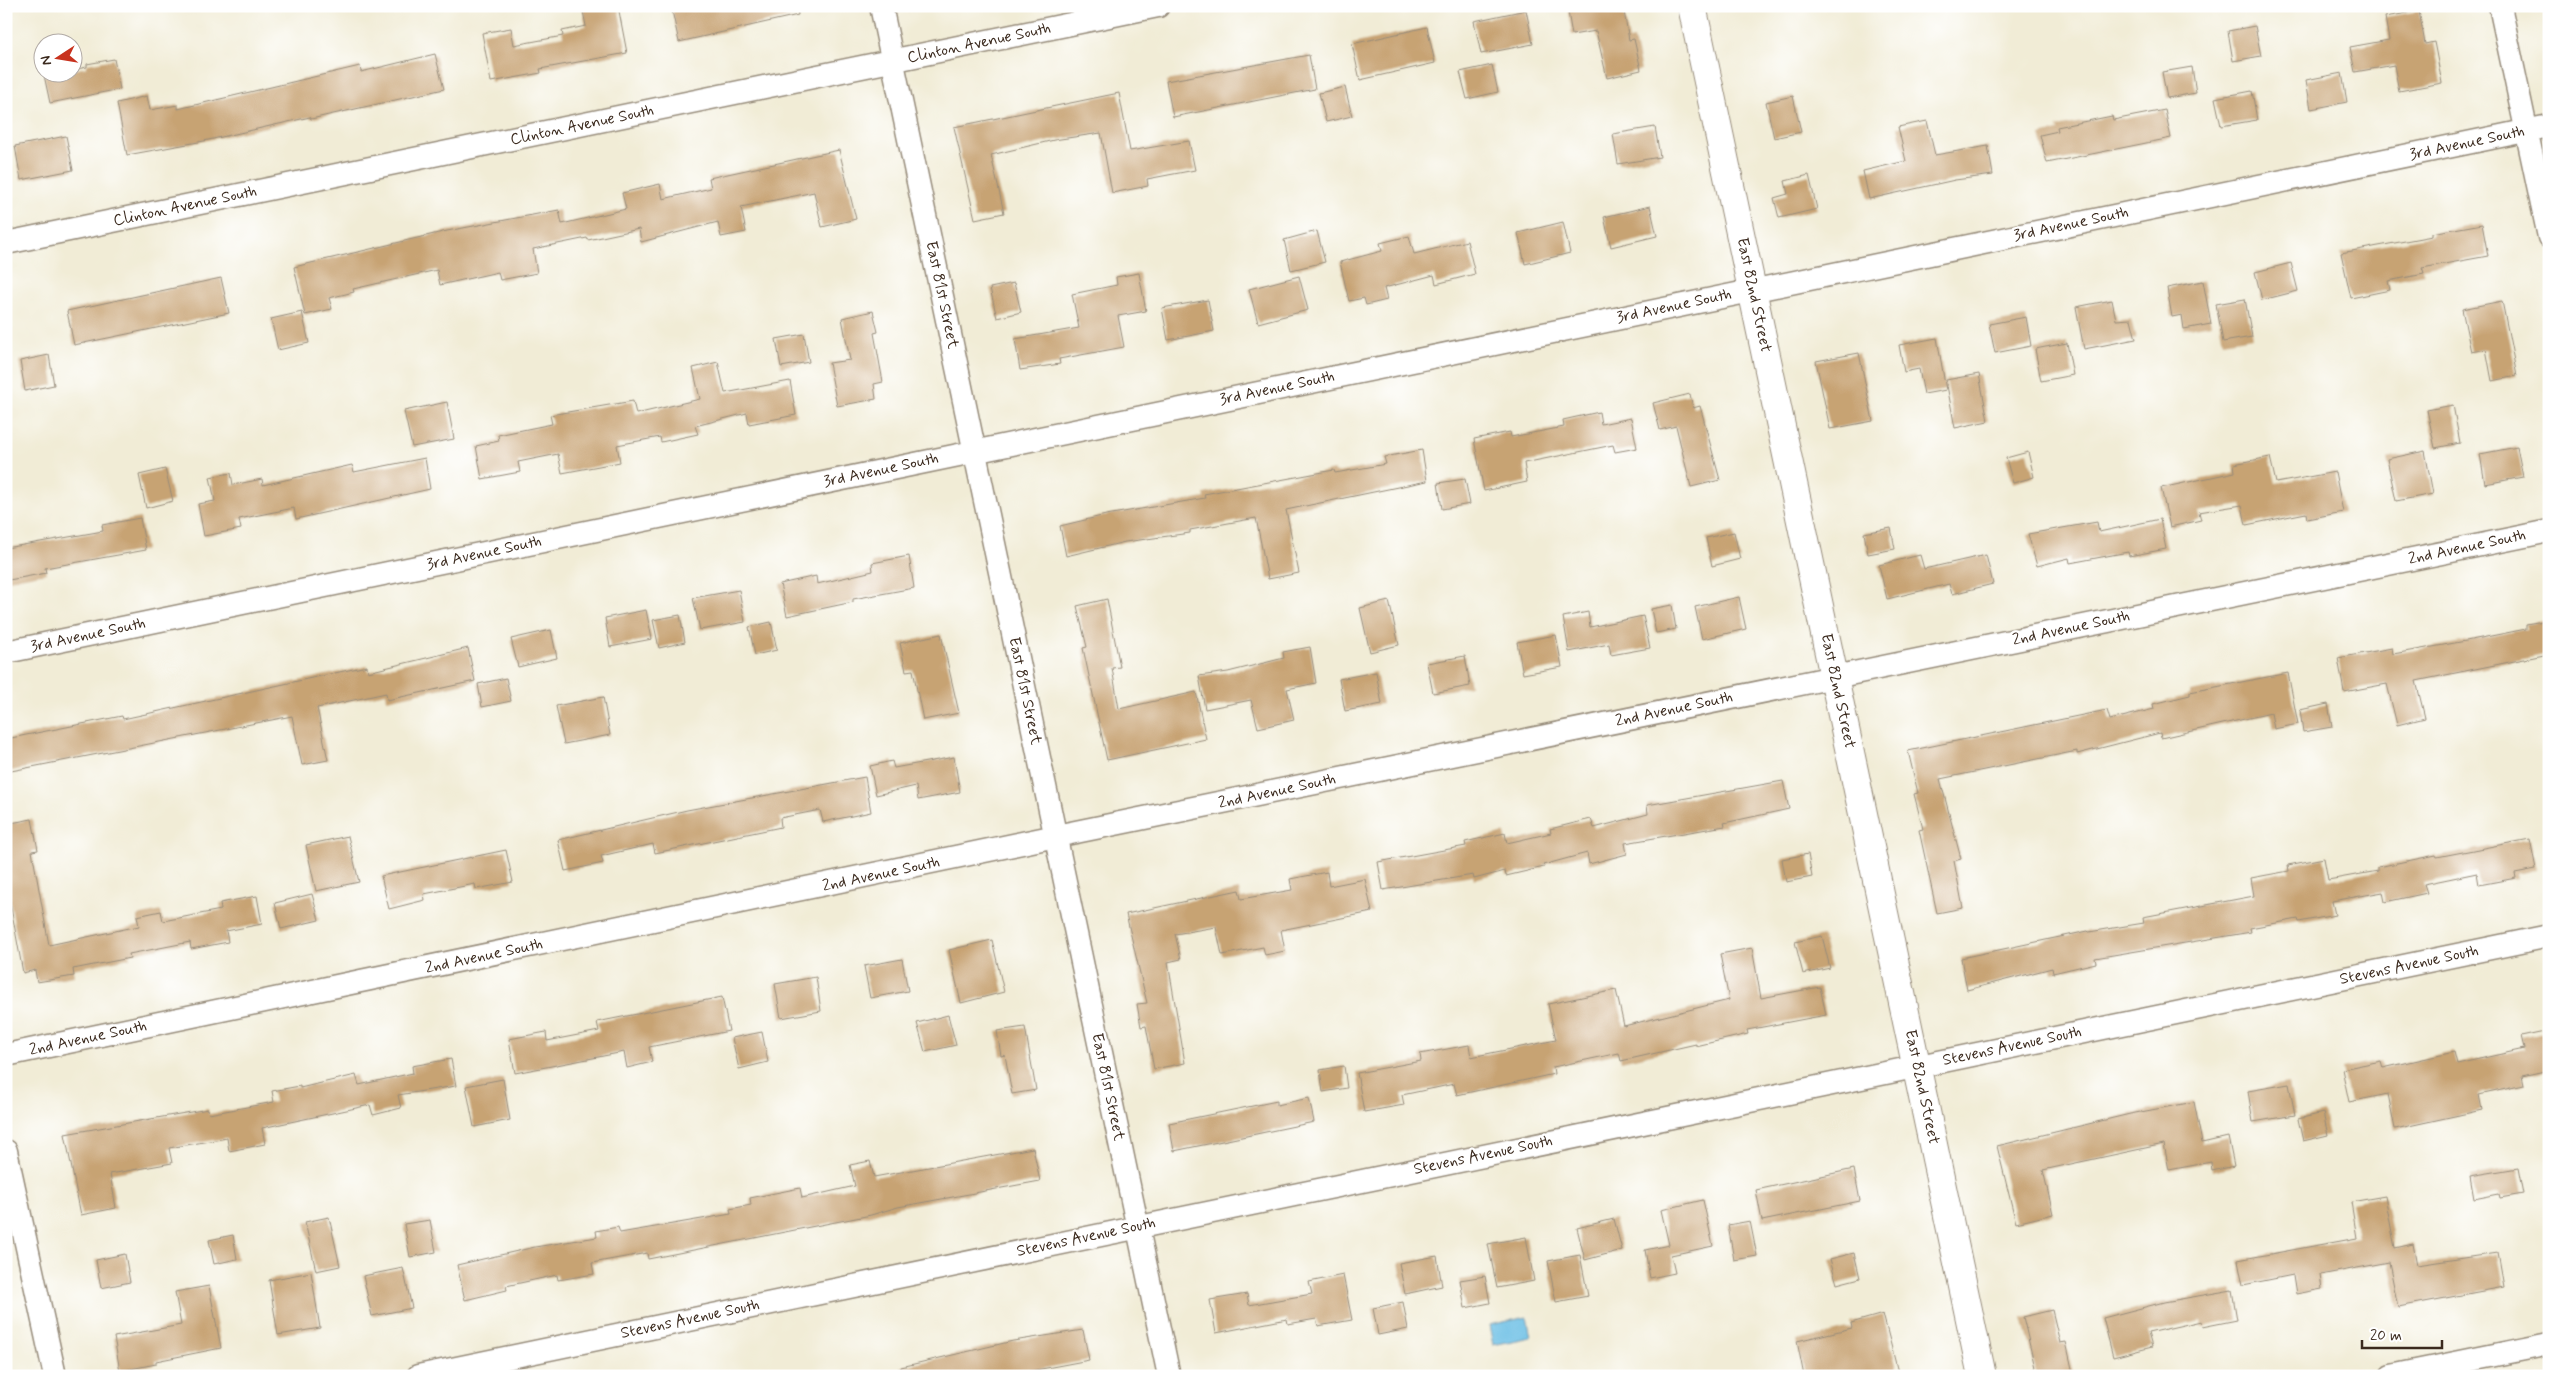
<svg xmlns="http://www.w3.org/2000/svg" width="2555" height="1382" font-family="Mynerve,sans-serif">
<style>
.water{fill:#68bde4;stroke:#527481}
.building{fill:#c7a373}
.lines{fill:none;stroke-linecap:round;stroke-linejoin:round}
.street-casing{stroke:#968b7a;stroke-width:25}
.secondary-casing{stroke:#968b7a;stroke-width:30}
.street{stroke:#fff;stroke-width:22}
.secondary{stroke:#fff;stroke-width:28}
.labels{text-anchor:middle;dominant-baseline:central;stroke-width:4.5;stroke-linejoin:round;paint-order:stroke}
.street-label{font-size:16px;fill:#3b2a1e;stroke:#fff}
</style>
<rect width="100%" height="100%" fill="#fff"/>
<filter id="ink" filterUnits="userSpaceOnUse"><feTurbulence type="fractalNoise" baseFrequency=".02" numOctaves="2"/><feDisplacementMap in="SourceGraphic" scale="10" xChannelSelector="R" yChannelSelector="G"/><feConvolveMatrix kernelMatrix="1 2 1 2 8 2 1 2 1" color-interpolation-filters="sRGB"/></filter>
<filter id="wash" filterUnits="userSpaceOnUse"><feTurbulence type="fractalNoise" baseFrequency=".0096" numOctaves="4" result="noise"/><feDisplacementMap in="SourceGraphic" scale="20" xChannelSelector="R" yChannelSelector="G"/><feGaussianBlur stdDeviation="1.12" result="paint"/><feColorMatrix in="noise" values="0 0 0 0 0 0 0 0 0 0 0 0 0 0 0 0 0 1.4 0 .05"/><feComposite in="paint" operator="in"/></filter>
<g filter="url(#wash)">
<rect width="100%" height="100%" fill="#f1ecd6"/>
<path class="water" d="M 1527,1317 L 1531,1337 L 1493,1345 L 1489,1325 Z"/>
<g id="blocks">
<path class="building" d="M 582,6 L 618,6 L 627,53 L 540,69 L 541,73 L 491,82 L 482,33 L 511,28 L 514,45 L 563,36 L 562,31 L 586,26 Z
M 671,6 L 797,6 L 798,15 L 679,42 Z
M 1567,6 L 1623,6 L 1629,40 L 1634,39 L 1641,70 L 1607,78 L 1596,31 L 1572,35 Z
M 1526,10 L 1533,44 L 1481,54 L 1474,21 Z
M 2419,11 L 2425,44 L 2434,42 L 2442,83 L 2399,91 L 2394,65 L 2355,72 L 2350,47 L 2389,40 L 2385,17 Z
M 2255,26 L 2261,56 L 2233,61 L 2228,31 Z
M 1427,27 L 1435,63 L 1360,80 L 1352,44 Z
M 435,54 L 444,89 L 311,119 L 310,117 L 204,141 L 127,155 L 117,103 L 147,96 L 150,110 L 178,105 L 178,109 L 360,66 L 361,72 Z
M 1309,55 L 1315,89 L 1173,117 L 1166,81 Z
M 114,59 L 120,89 L 50,103 L 44,75 L 72,72 L 72,70 L 87,67 L 87,64 Z
M 1492,65 L 1498,92 L 1467,99 L 1460,72 Z
M 2192,67 L 2196,93 L 2167,98 L 2162,72 Z
M 2342,73 L 2347,102 L 2311,109 L 2306,80 Z
M 1345,87 L 1352,116 L 1326,122 L 1319,93 Z
M 2252,91 L 2257,120 L 2221,126 L 2215,98 Z
M 1119,93 L 1130,151 L 1189,141 L 1195,170 L 1147,179 L 1148,186 L 1112,193 L 1101,133 L 1054,140 L 991,155 L 1004,213 L 975,219 L 954,127 Z
M 1793,96 L 1801,132 L 1774,138 L 1766,102 Z
M 2165,110 L 2171,138 L 2047,163 L 2040,135 L 2058,131 L 2057,127 L 2112,116 L 2113,120 Z
M 1927,121 L 1935,155 L 1988,146 L 1993,175 L 1955,180 L 1869,199 L 1863,171 L 1906,161 L 1898,127 Z
M 1655,127 L 1660,157 L 1618,164 L 1613,134 Z
M 66,136 L 73,170 L 21,180 L 15,146 Z
M 839,150 L 856,219 L 822,227 L 814,192 L 741,207 L 746,232 L 721,237 L 718,222 L 641,242 L 639,229 L 588,240 L 587,238 L 533,249 L 537,273 L 500,280 L 498,272 L 440,285 L 437,270 L 353,289 L 354,292 L 329,298 L 332,309 L 305,315 L 294,267 L 447,231 L 559,210 L 562,224 L 626,209 L 622,193 L 660,184 L 663,199 L 711,188 L 709,178 Z
M 1809,175 L 1817,209 L 1779,218 L 1774,198 L 1788,194 L 1785,181 Z
M 1650,206 L 1657,236 L 1611,247 L 1604,217 Z
M 1563,222 L 1570,253 L 1525,264 L 1518,233 Z
M 2482,224 L 2488,256 L 2422,268 L 2424,274 L 2388,281 L 2390,290 L 2351,298 L 2341,253 L 2432,236 L 2432,233 Z
M 1317,231 L 1325,262 L 1291,270 L 1284,240 Z
M 1409,236 L 1414,254 L 1467,241 L 1475,274 L 1436,284 L 1434,275 L 1384,288 L 1387,300 L 1366,305 L 1364,298 L 1349,301 L 1340,262 L 1382,251 L 1380,243 Z
M 2291,263 L 2298,291 L 2262,300 L 2255,272 Z
M 1139,273 L 1146,311 L 1118,316 L 1124,347 L 1059,359 L 1060,364 L 1020,370 L 1015,339 L 1079,328 L 1072,294 L 1117,285 L 1116,277 Z
M 1299,276 L 1308,310 L 1258,323 L 1249,289 Z
M 221,278 L 229,313 L 74,345 L 67,311 Z
M 2203,281 L 2211,324 L 2184,329 L 2182,315 L 2172,317 L 2167,288 Z
M 1014,283 L 1021,312 L 997,318 L 990,288 Z
M 2245,299 L 2252,337 L 2223,342 L 2216,304 Z
M 1208,300 L 1214,331 L 1168,340 L 1162,308 Z
M 2112,300 L 2116,320 L 2131,319 L 2136,339 L 2084,349 L 2076,307 Z
M 2502,301 L 2517,376 L 2492,381 L 2486,349 L 2471,352 L 2462,309 Z
M 873,311 L 878,332 L 874,333 L 883,382 L 874,384 L 876,399 L 837,406 L 829,363 L 850,360 L 842,318 Z
M 302,312 L 309,343 L 278,350 L 271,319 Z
M 2026,317 L 2031,346 L 1995,353 L 1989,324 Z
M 804,334 L 809,362 L 781,367 L 776,339 Z
M 1937,338 L 1946,390 L 1924,394 L 1919,369 L 1904,372 L 1899,345 Z
M 2067,343 L 2073,375 L 2041,381 L 2035,349 Z
M 1859,353 L 1873,421 L 1830,429 L 1816,361 Z
M 49,355 L 54,385 L 25,391 L 20,361 Z
M 718,362 L 725,393 L 790,381 L 796,415 L 749,424 L 747,413 L 695,426 L 698,434 L 661,442 L 660,437 L 617,445 L 620,462 L 562,473 L 558,454 L 518,462 L 520,472 L 482,479 L 476,446 L 499,441 L 498,435 L 552,424 L 550,415 L 633,401 L 636,414 L 700,399 L 693,368 Z
M 1979,374 L 1988,421 L 1955,428 L 1946,380 Z
M 1690,394 L 1693,408 L 1700,406 L 1720,480 L 1691,487 L 1676,426 L 1660,430 L 1653,403 Z
M 447,402 L 454,439 L 412,447 L 404,411 Z
M 2453,405 L 2460,443 L 2435,448 L 2427,410 Z
M 1599,412 L 1601,424 L 1631,418 L 1637,448 L 1615,452 L 1613,445 L 1524,463 L 1527,482 L 1484,491 L 1474,439 L 1510,432 L 1511,437 L 1564,427 L 1563,420 Z
M 2517,447 L 2523,477 L 2485,484 L 2480,454 Z
M 1422,450 L 1427,481 L 1286,510 L 1299,573 L 1268,579 L 1256,518 L 1190,530 L 1190,533 L 1125,542 L 1066,556 L 1060,526 L 1106,515 L 1205,498 L 1204,494 L 1334,470 L 1335,473 L 1386,464 L 1384,457 Z
M 2425,451 L 2433,494 L 2396,501 L 2387,459 Z
M 2028,452 L 2034,477 L 2013,483 L 2006,458 Z
M 2270,457 L 2276,483 L 2335,472 L 2343,512 L 2307,519 L 2306,513 L 2246,525 L 2242,505 L 2199,512 L 2201,520 L 2170,527 L 2161,488 L 2235,472 L 2234,464 Z
M 425,458 L 430,489 L 296,519 L 294,508 L 239,519 L 241,529 L 204,536 L 198,504 L 215,501 L 210,477 L 231,473 L 233,485 L 262,479 L 263,485 L 352,465 L 354,472 Z
M 165,469 L 173,501 L 146,508 L 139,475 Z
M 1465,479 L 1470,504 L 1442,509 L 1438,483 Z
M 140,518 L 146,550 L 45,568 L 46,573 L 9,580 L 6,548 L 103,531 L 102,525 Z
M 2160,519 L 2166,549 L 2129,556 L 2128,552 L 2070,563 L 2069,558 L 2037,566 L 2028,534 L 2097,522 L 2099,532 Z
M 1891,528 L 1895,549 L 1868,554 L 1864,533 Z
M 1734,532 L 1740,559 L 1712,566 L 1706,538 Z
M 1920,555 L 1924,569 L 1986,555 L 1993,584 L 1952,594 L 1949,584 L 1887,599 L 1879,565 Z
M 909,556 L 914,588 L 853,599 L 853,602 L 787,616 L 780,584 L 816,576 L 817,584 L 873,571 L 872,563 Z
M 739,590 L 745,622 L 700,630 L 693,598 Z
M 1739,597 L 1746,629 L 1702,639 L 1695,607 Z
M 1107,599 L 1120,667 L 1112,668 L 1119,709 L 1196,692 L 1206,739 L 1107,760 L 1083,648 L 1087,647 L 1077,606 Z
M 1389,601 L 1399,645 L 1370,652 L 1360,608 Z
M 1672,605 L 1676,629 L 1656,633 L 1651,609 Z
M 646,610 L 652,639 L 610,647 L 605,618 Z
M 1588,612 L 1590,627 L 1643,616 L 1650,648 L 1611,655 L 1609,644 L 1569,652 L 1563,617 Z
M 680,615 L 685,642 L 659,648 L 653,620 Z
M 2549,620 L 2549,654 L 2416,681 L 2425,718 L 2397,725 L 2387,684 L 2344,692 L 2338,658 L 2392,648 L 2393,654 L 2466,641 L 2526,629 L 2526,624 Z
M 771,622 L 777,650 L 755,655 L 749,627 Z
M 551,630 L 557,658 L 518,667 L 511,639 Z
M 941,634 L 959,713 L 923,720 L 913,670 L 906,671 L 900,643 Z
M 1556,635 L 1562,667 L 1523,674 L 1517,642 Z
M 1310,647 L 1316,683 L 1287,689 L 1294,720 L 1258,728 L 1251,700 L 1205,709 L 1199,676 L 1228,672 L 1284,658 L 1283,652 Z
M 468,648 L 475,681 L 387,700 L 386,693 L 317,708 L 328,760 L 302,765 L 292,716 L 6,772 L 6,739 L 122,716 L 123,719 L 367,666 L 368,672 Z
M 1465,656 L 1470,686 L 1433,693 L 1427,663 Z
M 1376,672 L 1382,704 L 1345,711 L 1339,679 Z
M 2288,673 L 2298,724 L 2274,729 L 2271,713 L 2161,738 L 2160,733 L 2077,754 L 2077,751 L 1940,779 L 1961,859 L 1954,861 L 1963,908 L 1937,913 L 1919,830 L 1923,829 L 1914,794 L 1918,793 L 1908,751 L 2107,710 L 2110,720 L 2154,709 L 2153,704 L 2190,695 L 2190,692 Z
M 506,678 L 511,701 L 482,707 L 478,684 Z
M 603,697 L 610,735 L 564,744 L 556,706 Z
M 2328,704 L 2332,727 L 2303,732 L 2300,710 Z
M 954,757 L 960,792 L 918,800 L 916,786 L 876,795 L 870,766 L 892,761 L 894,768 Z
M 865,777 L 871,812 L 823,822 L 820,810 L 780,818 L 781,827 L 655,853 L 653,844 L 601,856 L 603,863 L 565,871 L 558,840 L 687,810 Z
M 1783,781 L 1789,809 L 1724,823 L 1725,826 L 1625,843 L 1627,854 L 1589,864 L 1587,853 L 1543,865 L 1544,867 L 1506,876 L 1505,871 L 1474,879 L 1473,875 L 1383,890 L 1378,862 L 1466,846 L 1465,842 L 1505,833 L 1507,843 L 1551,833 L 1550,829 L 1591,819 L 1594,828 L 1648,814 L 1647,805 Z
M 32,819 L 38,850 L 32,851 L 49,945 L 139,926 L 137,916 L 161,911 L 163,921 L 221,910 L 220,903 L 257,896 L 262,924 L 226,931 L 228,942 L 191,949 L 190,942 L 129,954 L 130,958 L 73,969 L 74,976 L 37,982 L 35,970 L 23,973 L 6,880 L 6,824 Z
M 348,836 L 359,882 L 316,891 L 306,845 Z
M 2530,839 L 2536,869 L 2515,873 L 2516,878 L 2479,885 L 2477,873 L 2424,884 L 2427,893 L 2385,902 L 2383,892 L 2332,901 L 2335,915 L 2299,922 L 2298,919 L 2250,928 L 2251,932 L 2095,958 L 2096,963 L 2053,973 L 2052,968 L 1967,990 L 1961,958 L 2088,931 L 2089,932 L 2144,923 L 2143,917 L 2254,896 L 2251,878 L 2289,871 L 2288,865 L 2324,858 L 2328,880 L 2378,871 L 2378,867 L 2436,855 L 2437,857 Z
M 506,850 L 513,882 L 476,889 L 475,884 L 424,894 L 425,900 L 389,909 L 381,876 Z
M 1808,854 L 1812,877 L 1786,882 L 1782,859 Z
M 1327,872 L 1329,886 L 1365,879 L 1372,912 L 1281,930 L 1285,951 L 1265,955 L 1263,947 L 1222,955 L 1216,927 L 1175,934 L 1181,959 L 1168,962 L 1185,1063 L 1154,1069 L 1146,1026 L 1141,1027 L 1137,1004 L 1147,1003 L 1126,914 L 1239,890 L 1241,899 L 1292,890 L 1290,879 Z
M 312,894 L 319,920 L 281,929 L 275,903 Z
M 1822,936 L 1830,968 L 1803,974 L 1795,942 Z
M 992,940 L 1004,992 L 961,1003 L 949,950 Z
M 1752,948 L 1761,998 L 1820,987 L 1826,1015 L 1747,1030 L 1748,1034 L 1696,1046 L 1696,1044 L 1621,1061 L 1619,1053 L 1553,1067 L 1554,1074 L 1457,1095 L 1454,1084 L 1402,1095 L 1404,1105 L 1364,1112 L 1357,1073 L 1421,1061 L 1420,1054 L 1469,1045 L 1471,1057 L 1556,1040 L 1548,1004 L 1616,990 L 1624,1026 L 1729,1000 L 1720,954 Z
M 902,959 L 908,991 L 870,998 L 864,966 Z
M 816,977 L 821,1011 L 781,1018 L 775,984 Z
M 722,997 L 729,1031 L 649,1047 L 652,1062 L 627,1068 L 624,1052 L 515,1073 L 509,1039 L 546,1032 L 547,1041 L 599,1031 L 597,1022 Z
M 948,1015 L 956,1045 L 925,1052 L 917,1023 Z
M 1025,1027 L 1036,1090 L 1012,1094 L 1005,1055 L 1001,1056 L 997,1031 Z
M 2549,1031 L 2549,1070 L 2522,1076 L 2524,1085 L 2479,1095 L 2482,1110 L 2395,1129 L 2388,1094 L 2349,1102 L 2342,1069 L 2381,1061 L 2383,1068 L 2454,1052 L 2457,1064 L 2524,1049 L 2521,1037 Z
M 762,1032 L 768,1062 L 739,1069 L 732,1038 Z
M 451,1059 L 456,1086 L 398,1095 L 401,1108 L 373,1115 L 370,1105 L 262,1128 L 265,1144 L 229,1151 L 227,1138 L 169,1148 L 172,1163 L 110,1174 L 116,1208 L 81,1215 L 65,1134 L 208,1109 L 209,1114 L 274,1102 L 272,1091 L 300,1086 L 300,1088 L 356,1075 L 359,1085 L 413,1073 L 412,1066 Z
M 1344,1066 L 1347,1088 L 1323,1092 L 1320,1070 Z
M 503,1079 L 510,1120 L 474,1127 L 466,1086 Z
M 2289,1084 L 2295,1115 L 2253,1122 L 2248,1091 Z
M 1309,1098 L 1314,1122 L 1174,1151 L 1169,1123 L 1277,1101 L 1277,1105 Z
M 2194,1102 L 2202,1143 L 2228,1137 L 2234,1166 L 2212,1171 L 2211,1162 L 2169,1170 L 2164,1144 L 2043,1170 L 2053,1214 L 2016,1223 L 1997,1146 L 2130,1114 Z
M 2323,1113 L 2328,1135 L 2303,1141 L 2298,1119 Z
M 1033,1148 L 1040,1181 L 898,1207 L 871,1215 L 648,1259 L 647,1253 L 592,1263 L 594,1274 L 558,1280 L 557,1275 L 506,1286 L 507,1290 L 465,1300 L 457,1265 L 535,1247 L 597,1237 L 596,1231 L 618,1227 L 620,1233 L 731,1214 L 730,1209 L 751,1205 L 750,1198 L 800,1188 L 802,1198 L 855,1186 L 850,1165 L 870,1161 L 874,1177 Z
M 2518,1168 L 2523,1194 L 2500,1198 L 2499,1194 L 2474,1199 L 2470,1176 Z
M 1854,1169 L 1860,1201 L 1762,1221 L 1756,1190 Z
M 2385,1196 L 2395,1248 L 2413,1244 L 2417,1265 L 2498,1253 L 2504,1287 L 2398,1307 L 2389,1262 L 2320,1275 L 2322,1289 L 2296,1294 L 2293,1275 L 2243,1285 L 2238,1260 L 2357,1238 L 2351,1202 Z
M 1703,1200 L 1713,1246 L 1671,1255 L 1675,1273 L 1650,1278 L 1645,1250 L 1669,1245 L 1661,1210 Z
M 329,1217 L 340,1266 L 316,1271 L 305,1222 Z
M 1614,1219 L 1622,1250 L 1585,1260 L 1577,1228 Z
M 430,1220 L 436,1252 L 410,1257 L 404,1224 Z
M 1750,1221 L 1757,1256 L 1734,1260 L 1728,1225 Z
M 233,1235 L 237,1259 L 214,1264 L 209,1240 Z
M 1526,1237 L 1534,1281 L 1497,1288 L 1488,1244 Z
M 1854,1253 L 1860,1278 L 1837,1284 L 1830,1259 Z
M 125,1254 L 130,1282 L 101,1288 L 96,1260 Z
M 1580,1255 L 1588,1296 L 1556,1302 L 1548,1261 Z
M 1437,1256 L 1442,1286 L 1405,1294 L 1399,1263 Z
M 403,1268 L 412,1308 L 372,1316 L 363,1276 Z
M 311,1272 L 320,1328 L 278,1335 L 269,1280 Z
M 1343,1275 L 1352,1320 L 1318,1326 L 1316,1319 L 1288,1324 L 1287,1319 L 1216,1333 L 1210,1300 L 1247,1294 L 1249,1305 L 1312,1294 L 1309,1282 Z
M 1485,1276 L 1490,1303 L 1465,1308 L 1460,1280 Z
M 209,1286 L 221,1348 L 156,1361 L 156,1364 L 120,1371 L 114,1337 L 181,1325 L 175,1292 Z
M 2232,1290 L 2237,1320 L 2202,1327 L 2201,1321 L 2148,1333 L 2152,1347 L 2113,1357 L 2103,1318 L 2164,1302 Z
M 1403,1302 L 1408,1329 L 1378,1335 L 1373,1308 Z
M 2052,1310 L 2060,1343 L 2066,1342 L 2073,1373 L 2037,1376 L 2023,1317 Z
M 1883,1314 L 1899,1376 L 1804,1376 L 1797,1341 L 1852,1328 L 1851,1323 Z
M 1083,1330 L 1089,1360 L 1020,1373 L 1021,1376 L 902,1376 L 901,1367 L 1013,1341 Z"/>
</g>
</g>
<g filter="url(#ink)">
<use href="#blocks" fill-opacity="0" stroke="#968b7a" stroke-width="1"/>
<g class="lines">
<g class="street-casing">
<path id="street" d="M 881,6 L 1169,1376
M 2500,6 L 2549,237
M 6,243 L 1158,6
M 6,652 L 2549,126
M 6,1055 L 1056,836 L 2549,531
M 6,1151 L 55,1376
M 418,1376 L 2549,936
M 2391,1376 L 2549,1344"/>
</g>
<g class="secondary-casing">
<path id="secondary" d="M 1692,6 L 1982,1376"/>
</g>
<use href="#street" class="street"/>
<use href="#secondary" class="secondary"/>
</g>
</g>
<g class="labels">
<g class="street-label">
<text transform="translate(979 43) rotate(-12)">Clinton Avenue South</text>
<text transform="translate(582 125) rotate(-12)">Clinton Avenue South</text>
<text transform="translate(2467 143) rotate(-12)">3rd Avenue South</text>
<text transform="translate(185 206) rotate(-12)">Clinton Avenue South</text>
<text transform="translate(2071 224) rotate(-12)">3rd Avenue South</text>
<text transform="translate(942 295) rotate(78)">East 81st Street</text>
<text transform="translate(1754 295) rotate(78)">East 82nd Street</text>
<text transform="translate(1674 306) rotate(-12)">3rd Avenue South</text>
<text transform="translate(1277 388) rotate(-12)">3rd Avenue South</text>
<text transform="translate(881 470) rotate(-12)">3rd Avenue South</text>
<text transform="translate(2467 547) rotate(-12)">2nd Avenue South</text>
<text transform="translate(484 553) rotate(-12)">3rd Avenue South</text>
<text transform="translate(2071 628) rotate(-12)">2nd Avenue South</text>
<text transform="translate(88 635) rotate(-12)">3rd Avenue South</text>
<text transform="translate(1025 691) rotate(78)">East 81st Street</text>
<text transform="translate(1838 691) rotate(78)">East 82nd Street</text>
<text transform="translate(1674 709) rotate(-12)">2nd Avenue South</text>
<text transform="translate(1277 791) rotate(-12)">2nd Avenue South</text>
<text transform="translate(881 874) rotate(-12)">2nd Avenue South</text>
<text transform="translate(484 956) rotate(-12)">2nd Avenue South</text>
<text transform="translate(2409 965) rotate(-12)">Stevens Avenue South</text>
<text transform="translate(88 1038) rotate(-12)">2nd Avenue South</text>
<text transform="translate(2012 1046) rotate(-12)">Stevens Avenue South</text>
<text transform="translate(1108 1087) rotate(78)">East 81st Street</text>
<text transform="translate(1922 1087) rotate(78)">East 82nd Street</text>
<text transform="translate(1483 1155) rotate(-12)">Stevens Avenue South</text>
<text transform="translate(1086 1237) rotate(-12)">Stevens Avenue South</text>
<text transform="translate(690 1319) rotate(-12)">Stevens Avenue South</text>
</g>
</g>
<rect width="2555" height="1382" fill="none" stroke="#fff" stroke-width="25"/>
<g transform="translate(58 58) rotate(258)"><circle r="24" fill="#ffffff" stroke="#b1aaa5"/>
<path d="M0-4L9 19L0 12L-9 19Z" fill="#c8321e"/>
<text y="-8" font-size="14" font-weight="bold" text-anchor="middle" fill="#3b2a1e">N</text>
</g>
<path d="M2362 1340v8h80v-8" fill="none" stroke="#3b2a1e" stroke-width="2.5"/>
<text x="2370" y="1340" font-size="15" fill="#3b2a1e" stroke="#ffffff" stroke-width="4" paint-order="stroke">20 m</text>
</svg>
